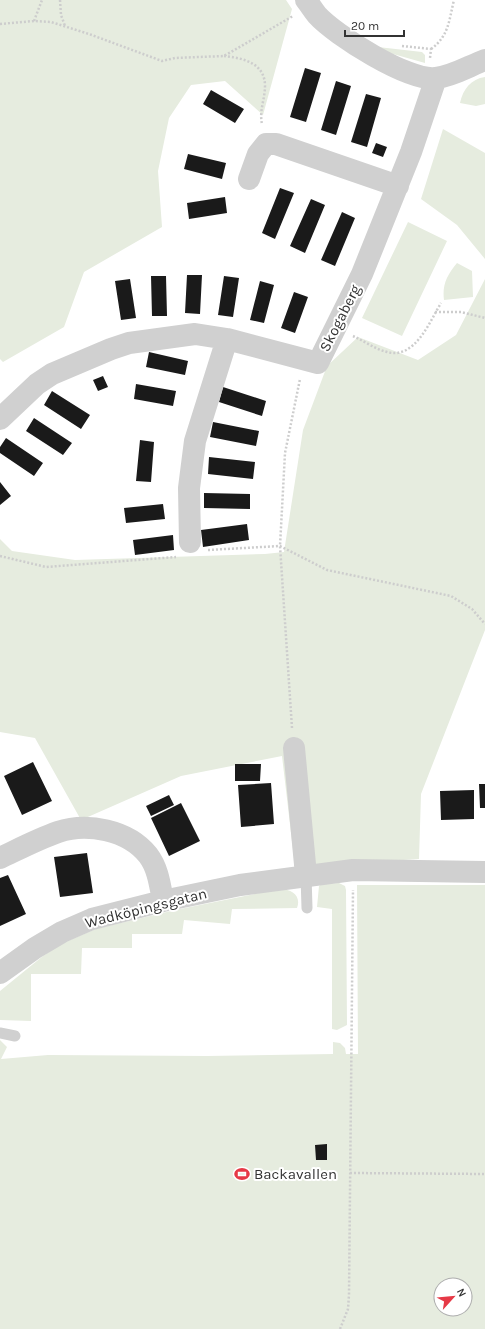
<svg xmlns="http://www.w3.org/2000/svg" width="485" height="1329" font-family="Karla,sans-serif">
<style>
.green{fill:#e6ecdf;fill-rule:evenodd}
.building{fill:#1a1a1a}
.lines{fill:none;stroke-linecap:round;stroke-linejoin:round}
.path{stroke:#cdcdcd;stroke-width:2.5;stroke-dasharray:2 2;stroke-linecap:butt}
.lane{stroke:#d0d0d0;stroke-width:11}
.street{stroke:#d0d0d0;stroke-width:22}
.labels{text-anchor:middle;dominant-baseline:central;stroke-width:4;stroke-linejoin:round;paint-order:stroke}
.street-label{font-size:15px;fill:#333;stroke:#fff}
.poi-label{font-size:15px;fill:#333;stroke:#fff;text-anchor:start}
</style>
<rect width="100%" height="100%" fill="#fff"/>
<path class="green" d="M 0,0 L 286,0 L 292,9 L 263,115 L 225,81 L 191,85 L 169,118 L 158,171 L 162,227 L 84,272 L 64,327 L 3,362 L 0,359 Z
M 378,47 L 422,52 L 425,55 L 425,63 L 386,52 Z
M 485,77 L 485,104 L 476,106 L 460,103 C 463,89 471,79 485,77 Z
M 443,129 L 485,153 L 485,259 L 457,225 L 421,199 Z
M 408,222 L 447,241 L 402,336 L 362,318 Z
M 457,263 L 472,271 L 473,297 L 444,300 C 442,285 447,275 457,263 Z
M 485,279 L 485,630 L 421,794 L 419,859 L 295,867 L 282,756 L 181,776 L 81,820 L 35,738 L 0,732 L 0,539 L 12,551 L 75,560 L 265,554 L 284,552 L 303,430 L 327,366 L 358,337 L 418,360 L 456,335 Z
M 339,883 L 345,886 L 346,890 L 347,1025 L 337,1030 L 332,1029 L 332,909 L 317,907 L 319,886 L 322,884 Z
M 357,885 L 485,885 L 485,1329 L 0,1329 L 0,1040 L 7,1047 L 1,1059 L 48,1055 L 207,1056 L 333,1054 L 333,1042 L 340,1043 L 345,1048 L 346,1054 L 358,1054 ZM 441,1285 L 465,1285 L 465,1309 L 441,1309 Z
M 279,889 C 290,888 302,895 297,908 L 232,909 L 230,924 L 184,920 L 182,934 L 132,934 L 132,948 L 82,948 L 81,974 L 31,974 L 31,1021 L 0,1020 L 0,991 L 43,956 L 63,943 L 96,929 L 175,910 Z"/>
<path class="building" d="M 305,68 L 321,73 L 306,122 L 290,117 Z
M 336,81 L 351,86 L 336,135 L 321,130 Z
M 211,90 L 244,109 L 235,123 L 203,104 Z
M 366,94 L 381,98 L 367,147 L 351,142 Z
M 376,143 L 387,147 L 383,157 L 372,153 Z
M 188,154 L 226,163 L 222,179 L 184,169 Z
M 280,188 L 294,193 L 275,239 L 262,233 Z
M 225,197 L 227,213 L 189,219 L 187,203 Z
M 311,199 L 325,205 L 305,253 L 290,246 Z
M 342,212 L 355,218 L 335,266 L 321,260 Z
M 187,275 L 202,275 L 200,314 L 185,313 Z
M 151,276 L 166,276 L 167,316 L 152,316 Z
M 224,276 L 239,278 L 233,317 L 218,315 Z
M 130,279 L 136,318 L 121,320 L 115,281 Z
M 260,281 L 274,285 L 264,323 L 250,320 Z
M 294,292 L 308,297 L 295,333 L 281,328 Z
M 149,352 L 188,361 L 185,375 L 146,367 Z
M 103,376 L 108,387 L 98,391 L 93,380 Z
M 136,384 L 176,391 L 173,406 L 134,399 Z
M 223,387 L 266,401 L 262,416 L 219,402 Z
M 52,391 L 90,415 L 81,429 L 44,405 Z
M 34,418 L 72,443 L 63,455 L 26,431 Z
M 213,422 L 259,431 L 256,446 L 210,437 Z
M 6,438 L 43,463 L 34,476 L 0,453 L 0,447 Z
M 140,440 L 154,442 L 151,482 L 136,481 Z
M 209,457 L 255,462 L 253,479 L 208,474 Z
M 0,482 L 11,496 L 0,505 Z
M 204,493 L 250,494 L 250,509 L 204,508 Z
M 163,504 L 165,519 L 126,523 L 124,508 Z
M 247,524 L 249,540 L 203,547 L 201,530 Z
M 173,535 L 174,550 L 135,555 L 133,540 Z
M 33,762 L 52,801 L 22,815 L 4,776 Z
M 235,764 L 261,764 L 260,781 L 235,781 Z
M 271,783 L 274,824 L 241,827 L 238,785 Z
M 479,784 L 485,784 L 485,808 L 480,808 Z
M 474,790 L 474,819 L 441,820 L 440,791 Z
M 169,795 L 174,805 L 151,816 L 146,806 Z
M 181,803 L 200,841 L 169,856 L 151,818 Z
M 87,853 L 93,893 L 60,897 L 54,857 Z
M 8,875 L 26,914 L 0,926 L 0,878 Z
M 327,1144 L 327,1160 L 316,1160 L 315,1145 Z"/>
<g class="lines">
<path class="path" d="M 60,0 L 61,15 L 65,26
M 34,21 L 42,0
M 0,24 L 34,21 L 51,22 L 89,34 L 162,61 L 175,58 L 224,56 L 293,16
M 402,46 L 431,49 L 430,58
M 431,49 C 449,36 449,20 454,0
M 224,56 C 243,58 265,63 265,86 C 265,99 259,111 262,124
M 435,312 L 461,312 L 485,318
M 353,336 C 364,341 375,349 387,352 C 415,360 430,321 441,303
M 208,550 L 280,546 L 327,570 L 451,596 L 472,609 L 485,624
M 0,556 L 46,567 L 176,557
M 292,728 L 280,546 L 285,453 L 300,379
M 350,1173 L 485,1174
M 340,1329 L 348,1309 L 349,1295 L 353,890"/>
<path class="lane" d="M 306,875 L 307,908
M 0,1033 L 15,1036"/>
<path class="street" d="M 306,0 C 310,5 313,10 317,15 C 335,35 409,82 436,78 C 453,76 469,66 485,60
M 249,179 L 258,154 L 266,144 L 276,144 L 398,186
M 0,419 L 37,384 L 52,374 L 111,349 L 129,343 L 195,334 L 227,339 L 318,363 L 362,274 L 411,152 L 436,78
M 190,542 L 189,488 L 195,441 L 227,339
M 294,748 L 306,875
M 0,858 C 19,849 38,839 58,832 C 87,822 128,830 148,855 C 158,868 160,885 163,901
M 0,973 L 35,948 L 62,932 L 92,919 L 163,901 L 240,885 L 353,870 L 485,872"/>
</g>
<defs>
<g id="stadium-bare" transform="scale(1.2)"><path d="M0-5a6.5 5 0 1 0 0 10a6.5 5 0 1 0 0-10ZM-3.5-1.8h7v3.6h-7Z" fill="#e63946" stroke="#fff" stroke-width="2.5" paint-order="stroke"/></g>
</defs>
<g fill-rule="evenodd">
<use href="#stadium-bare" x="242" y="1174"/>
</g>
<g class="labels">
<g class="street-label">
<text transform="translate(340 318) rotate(-63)">Skogaberg</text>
<text transform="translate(146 908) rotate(-14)">Wadköpingsgatan</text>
</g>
<g class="poi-label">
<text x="254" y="1174">Backavallen</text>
</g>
</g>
<g transform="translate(453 1297) rotate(63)"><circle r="19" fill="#ffffff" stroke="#adadad"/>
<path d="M0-3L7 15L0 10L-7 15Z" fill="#e63946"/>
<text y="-6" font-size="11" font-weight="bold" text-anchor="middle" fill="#333333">N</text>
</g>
<path d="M345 30v6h59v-6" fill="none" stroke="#333333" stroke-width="2"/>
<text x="351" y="30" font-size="12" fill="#333333" stroke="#ffffff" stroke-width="3" paint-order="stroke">20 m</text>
</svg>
